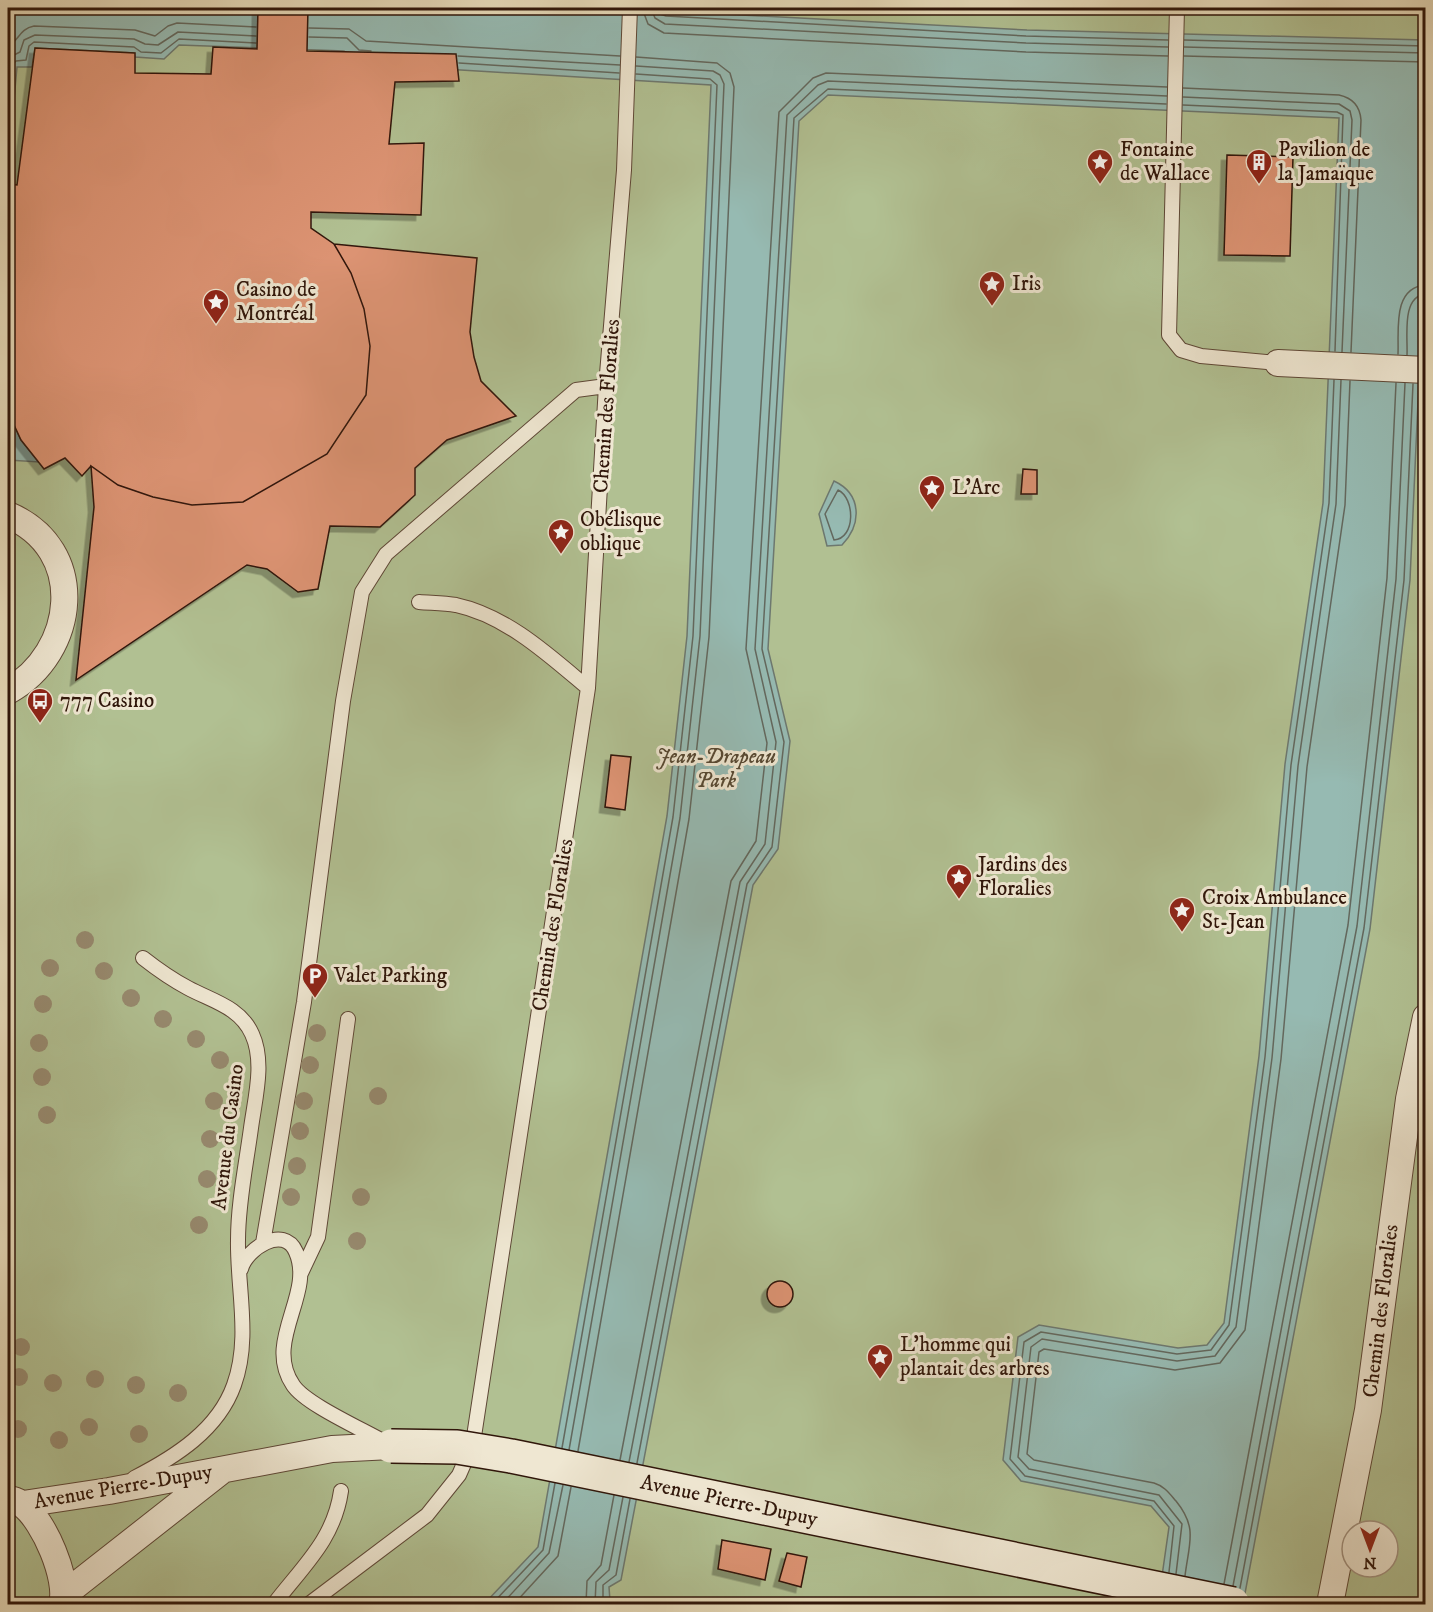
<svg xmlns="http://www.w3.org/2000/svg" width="1433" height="1612" font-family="'IM FELL DW Pica',serif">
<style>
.green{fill:#b1c092;stroke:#706b4e;stroke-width:1.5;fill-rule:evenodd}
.water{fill:#96bab2;stroke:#6d786f;stroke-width:1.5}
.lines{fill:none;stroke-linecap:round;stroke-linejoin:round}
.shore{stroke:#63685e;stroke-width:1.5}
.building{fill:#dc9373;stroke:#30160a;stroke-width:1.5;filter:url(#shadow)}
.lane-casing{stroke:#5e4736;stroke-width:16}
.street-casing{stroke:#5e4736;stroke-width:28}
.lane{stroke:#efe7d2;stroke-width:14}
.street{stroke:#efe7d2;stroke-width:26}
.secondary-bridge-casing{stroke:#30160a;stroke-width:36;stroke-linecap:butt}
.secondary-bridge{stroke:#efe7d2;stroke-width:33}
.tree{fill:#978a6f}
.labels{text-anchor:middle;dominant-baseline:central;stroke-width:6;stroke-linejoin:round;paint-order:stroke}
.poi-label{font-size:21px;fill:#30160a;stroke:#efe7d2;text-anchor:start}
.street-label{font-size:21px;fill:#30160a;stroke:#efe7d2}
.park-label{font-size:21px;font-style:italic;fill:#574933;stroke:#efe7d2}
</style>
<defs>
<filter id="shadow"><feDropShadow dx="-5.5" dy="5.5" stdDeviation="0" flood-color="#0004"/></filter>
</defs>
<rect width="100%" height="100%" fill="#e6dab9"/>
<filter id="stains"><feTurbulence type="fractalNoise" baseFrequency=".00333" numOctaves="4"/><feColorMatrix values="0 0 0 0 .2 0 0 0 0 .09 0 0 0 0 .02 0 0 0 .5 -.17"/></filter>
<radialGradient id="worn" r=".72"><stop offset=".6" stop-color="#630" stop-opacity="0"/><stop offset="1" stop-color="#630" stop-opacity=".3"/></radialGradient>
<path class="green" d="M 8,8 L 1425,8 L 1425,1604 L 8,1604 ZM 1352,1531 L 1388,1531 L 1388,1567 L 1352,1567 Z"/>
<path class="water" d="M 8,8 L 609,8 L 1027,30 L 1425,40 L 1425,245 L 1410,580 L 1370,929 L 1243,1604 L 1158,1604 L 1169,1527 L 1151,1506 L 1021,1481 L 1003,1460 L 1018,1337 L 1039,1325 L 1178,1348 L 1207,1345 L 1224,1323 L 1259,1056 L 1285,764 L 1323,503 L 1339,118 L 828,95 L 799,121 L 768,649 L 790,741 L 778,849 L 753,885 L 621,1580 L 609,1587 L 610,1601 L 607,1604 L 484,1604 L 538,1547 L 667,816 L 687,636 L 711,85 L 346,63 L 344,51 L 179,45 L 164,59 L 135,57 L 134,53 L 35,48 L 32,67 L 17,67 L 13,111 L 8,111 Z
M 8,412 L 21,440 L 39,462 L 8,460 Z
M 834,481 C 862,494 862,524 842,545 L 827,546 L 819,514 Z"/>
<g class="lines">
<path class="shore" d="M 642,8 L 648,24 L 664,33 L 1026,52 L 1168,56
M 651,8 L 655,18 L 665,24 L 1026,43 L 1168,47
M 659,8 L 660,14 L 666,16 L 1026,36 L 1168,40
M 309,28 L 349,29 L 366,41 L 620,56
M 309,37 L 347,38 L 359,50 L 371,51
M 1184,40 L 1426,46
M 8,46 C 19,41 19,29 34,26 L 135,30 L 155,36 L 168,26 L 177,23 L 256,27
M 1184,47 L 1426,53
M 458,56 L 620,65
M 1184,56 L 1426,62
M 8,58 L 20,52 L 24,40 L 35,35 L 134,39 L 145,44 L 158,45 L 178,32 L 256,36
M 459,63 L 619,73
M 1183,88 L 1339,95 C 1353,98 1360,106 1361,120 L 1351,352
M 1183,97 L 1339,104 L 1350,111 L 1352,120 L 1342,352
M 8,101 L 12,65 L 16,61 L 26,60 L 29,46 L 34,42 L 134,47 L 141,52 L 161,53 L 179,39 L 256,43
M 1183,105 L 1337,112 L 1343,115 L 1335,351
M 1398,354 C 1399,331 1392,287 1426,285
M 1407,355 C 1408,337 1401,296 1426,294
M 838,490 C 855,498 856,538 834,540 L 825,514 Z
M 562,1448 L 673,817 L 693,636 L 717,85 L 710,79 L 636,74
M 569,1450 L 680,818 L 700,636 L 724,84 L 720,75 L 713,71 L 636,66
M 578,1451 L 689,819 L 709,637 L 734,87 L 730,73 L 717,63 L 636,57
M 620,1460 L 731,881 L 756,841 L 767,743 L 746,649 L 779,112 L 813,78 L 826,73 L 1167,87
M 629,1462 L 740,882 L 765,844 L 776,742 L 755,649 L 787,115 L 818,85 L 828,81 L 1167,96
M 637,1463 L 747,884 L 772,847 L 784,742 L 762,649 L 794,118 L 828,89 L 1166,104
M 1169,1572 L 1174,1526 L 1154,1501 L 1025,1476 L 1010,1459 L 1024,1342 L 1041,1332 L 1177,1354 L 1211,1350 L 1229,1325 L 1265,1057 L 1291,765 L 1329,503 L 1334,380
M 1176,1574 L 1182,1524 L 1159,1495 L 1029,1469 L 1018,1457 L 1031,1347 L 1042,1339 L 1177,1361 L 1215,1356 L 1236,1327 L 1272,1058 L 1298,766 L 1336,504 L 1341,380
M 1185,1576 C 1189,1543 1198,1528 1176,1501 C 1169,1493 1164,1486 1154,1483 L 1034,1460 L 1027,1454 L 1039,1352 L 1044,1349 L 1175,1370 L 1220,1363 L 1245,1330 L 1281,1059 L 1307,767 L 1345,505 L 1350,381
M 1224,1584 L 1348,925 L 1387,578 L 1396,383
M 1233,1586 L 1357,926 L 1396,579 L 1405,383
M 1240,1588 L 1364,928 L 1404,580 L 1413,384
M 492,1604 L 543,1550 L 555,1483
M 502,1604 L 549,1553 L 563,1485
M 514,1604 L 558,1556 L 571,1487
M 586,1604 L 587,1581 L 601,1565 L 614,1495
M 595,1604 L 596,1582 L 609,1570 L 623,1497
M 603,1604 L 603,1585 L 616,1575 L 630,1499"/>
</g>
<path class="building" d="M 258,8 L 308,8 L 307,51 L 456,54 L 459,81 L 395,82 L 389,144 L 424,143 L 421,215 L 311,212 L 311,228 L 334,244 L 351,273 L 364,309 L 370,346 L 366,395 L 327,454 L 243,502 L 192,505 L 153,497 L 118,485 L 91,466 L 82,476 L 65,458 L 44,469 L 21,440 L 8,412 L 8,184 L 17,185 L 35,48 L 135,53 L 135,73 L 211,74 L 213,47 L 257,49 Z
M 1227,155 L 1293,157 L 1290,256 L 1224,255 Z
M 334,244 L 477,258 L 470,332 L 474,357 L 481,381 L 516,416 L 447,440 L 415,468 L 415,495 L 380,527 L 330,526 L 318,589 L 298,592 L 267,569 L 247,565 L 76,680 L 94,507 L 91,466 L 118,485 L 153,497 L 192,505 L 243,502 L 327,454 L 366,395 L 370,346 L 364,309 L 351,273 Z
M 1023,469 L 1037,470 L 1037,494 L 1021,494 Z
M 611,755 L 631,757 L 625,810 L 605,807 Z
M767 1294a13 13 0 1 1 26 0a13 13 0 1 1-26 0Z
M 722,1540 L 771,1549 L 765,1580 L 718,1569 Z
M 787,1553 L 807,1557 L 801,1587 L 779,1581 Z"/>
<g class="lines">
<g class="lane-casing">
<path id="lane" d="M 1177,8 L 1169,335 L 1181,350 L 1201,356 L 1278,363
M 419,602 C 431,603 444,603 456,605 C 507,616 550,656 588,688
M 263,1243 L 304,1002 L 343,701 L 362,592 L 386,554 L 576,390 L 606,386
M 241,1269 C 246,1249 284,1224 296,1252 C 315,1294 263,1341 293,1385 C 305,1404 364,1430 386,1443
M 301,1273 L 318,1237 L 348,1019
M 134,1478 C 175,1457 218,1430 234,1385 C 251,1338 237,1288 238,1240 C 238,1203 246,1165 251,1128 C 255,1098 265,1062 252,1034 C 240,1007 212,1001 188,988 C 171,979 157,969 143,958
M 274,1604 C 302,1567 334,1540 341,1491
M 309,1604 L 427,1515 L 459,1475 L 473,1443 L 588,688 L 606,386 L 624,170 L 630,8"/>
</g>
<g class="street-casing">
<path id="street" d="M 1278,363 L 1426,370
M 8,515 C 89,549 77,653 8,691
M 10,1499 C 14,1500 20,1502 23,1505 C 44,1521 69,1579 62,1604
M 23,1504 L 109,1491 L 332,1449 L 391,1446
M 66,1593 L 220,1472
M 1330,1604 L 1368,1410 L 1409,1099 L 1426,1017"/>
</g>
<use href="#lane" class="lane"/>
<use href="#street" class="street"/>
<g class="secondary-bridge-casing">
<path id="secondary-bridge" d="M 391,1446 L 457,1447 L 511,1456 L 1233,1604"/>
</g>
<use href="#secondary-bridge" class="secondary-bridge"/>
</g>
<g class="tree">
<circle cx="85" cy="940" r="9"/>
<circle cx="50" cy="968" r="9"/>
<circle cx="104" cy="971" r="9"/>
<circle cx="131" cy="998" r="9"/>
<circle cx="43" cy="1004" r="9"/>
<circle cx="163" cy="1019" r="9"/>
<circle cx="317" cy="1033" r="9"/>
<circle cx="196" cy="1039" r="9"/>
<circle cx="39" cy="1043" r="9"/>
<circle cx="220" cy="1060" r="9"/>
<circle cx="310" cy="1065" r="9"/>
<circle cx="42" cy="1077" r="9"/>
<circle cx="378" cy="1096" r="9"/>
<circle cx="214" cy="1101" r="9"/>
<circle cx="304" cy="1101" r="9"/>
<circle cx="47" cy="1115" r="9"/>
<circle cx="300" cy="1131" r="9"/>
<circle cx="210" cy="1139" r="9"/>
<circle cx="297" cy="1166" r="9"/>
<circle cx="207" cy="1179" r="9"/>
<circle cx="291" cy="1197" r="9"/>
<circle cx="361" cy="1197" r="9"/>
<circle cx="199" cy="1225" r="9"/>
<circle cx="357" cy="1241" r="9"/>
<circle cx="21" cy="1347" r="9"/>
<circle cx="19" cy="1377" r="9"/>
<circle cx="95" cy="1379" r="9"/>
<circle cx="53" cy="1383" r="9"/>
<circle cx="136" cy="1385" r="9"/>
<circle cx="178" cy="1393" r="9"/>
<circle cx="89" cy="1427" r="9"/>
<circle cx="18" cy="1429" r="9"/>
<circle cx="139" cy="1434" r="9"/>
<circle cx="59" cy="1440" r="9"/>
</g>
<defs>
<g id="sight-pin" transform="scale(1.35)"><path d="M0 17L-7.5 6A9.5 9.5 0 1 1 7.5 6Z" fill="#8f2418" stroke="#efe7d2"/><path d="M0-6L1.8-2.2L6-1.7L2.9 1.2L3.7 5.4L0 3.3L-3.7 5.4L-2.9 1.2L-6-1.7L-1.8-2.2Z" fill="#fff"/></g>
<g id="building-pin" transform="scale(1.35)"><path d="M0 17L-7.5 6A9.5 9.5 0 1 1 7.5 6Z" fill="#8f2418" stroke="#efe7d2"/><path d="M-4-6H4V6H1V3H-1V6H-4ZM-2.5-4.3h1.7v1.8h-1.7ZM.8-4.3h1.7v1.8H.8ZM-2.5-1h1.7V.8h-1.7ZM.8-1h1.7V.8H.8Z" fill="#fff"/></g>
<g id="bus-pin" transform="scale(1.35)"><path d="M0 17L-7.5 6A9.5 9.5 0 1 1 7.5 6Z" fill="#8f2418" stroke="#efe7d2"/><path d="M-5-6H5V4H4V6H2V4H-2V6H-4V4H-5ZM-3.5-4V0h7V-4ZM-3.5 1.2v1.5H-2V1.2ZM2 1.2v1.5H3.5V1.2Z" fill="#fff"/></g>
<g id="parking-pin" transform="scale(1.35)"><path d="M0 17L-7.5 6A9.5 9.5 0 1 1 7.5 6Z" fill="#8f2418" stroke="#efe7d2"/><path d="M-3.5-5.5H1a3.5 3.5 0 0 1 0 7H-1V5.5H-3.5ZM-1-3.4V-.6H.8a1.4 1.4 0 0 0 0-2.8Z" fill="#fff"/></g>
</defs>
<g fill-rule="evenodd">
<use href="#sight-pin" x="1100" y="162"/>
<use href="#building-pin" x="1259" y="162"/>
<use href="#sight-pin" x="992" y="284"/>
<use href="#sight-pin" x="216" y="302"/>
<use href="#sight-pin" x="932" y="488"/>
<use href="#sight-pin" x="561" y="532"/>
<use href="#bus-pin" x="40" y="701"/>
<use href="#sight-pin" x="959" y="877"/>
<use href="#sight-pin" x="1182" y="910"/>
<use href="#parking-pin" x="315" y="976"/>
<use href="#sight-pin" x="880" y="1357"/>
</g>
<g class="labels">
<g class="poi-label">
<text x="1120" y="150">Fontaine<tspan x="1120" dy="24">de Wallace</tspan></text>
<text x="1278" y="150">Pavilion de<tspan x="1278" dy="24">la Jamaïque</tspan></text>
<text x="1012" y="284">Iris</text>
<text x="236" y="290">Casino de<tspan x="236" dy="24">Montréal</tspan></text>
<text x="952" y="488">L'Arc</text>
<text x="580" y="520">Obélisque<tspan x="580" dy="24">oblique</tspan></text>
<text x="60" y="701">777 Casino</text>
<text x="978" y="865">Jardins des<tspan x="978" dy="24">Floralies</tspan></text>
<text x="1202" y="898">Croix Ambulance<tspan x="1202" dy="24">St-Jean</tspan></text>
<text x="334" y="976">Valet Parking</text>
<text x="900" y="1345">L'homme qui<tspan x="900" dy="24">plantait des arbres</tspan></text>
</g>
<g class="street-label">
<text transform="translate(607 406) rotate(-86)">Chemin des Floralies</text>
<text transform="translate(553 925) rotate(-81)">Chemin des Floralies</text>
<text transform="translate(228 1137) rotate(-83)">Avenue du Casino</text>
<text transform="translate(1381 1311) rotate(-83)">Chemin des Floralies</text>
<text transform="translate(123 1487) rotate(-10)">Avenue Pierre-Dupuy</text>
<text transform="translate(729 1501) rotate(12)">Avenue Pierre-Dupuy</text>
</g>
<g class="park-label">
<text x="716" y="757">Jean-Drapeau<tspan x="716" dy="24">Park</tspan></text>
</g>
</g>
<rect width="1433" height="1612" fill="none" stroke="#e6dab9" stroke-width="30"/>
<rect x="9" y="9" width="1415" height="1594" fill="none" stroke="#30160a" stroke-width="3"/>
<rect x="15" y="15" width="1403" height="1582" fill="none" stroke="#30160a" stroke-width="1.5"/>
<g transform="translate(1370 1549) rotate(180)"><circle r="28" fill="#efe7d2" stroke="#a39382" stroke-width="1.5"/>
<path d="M0-4.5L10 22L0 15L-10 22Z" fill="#8f2418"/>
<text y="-9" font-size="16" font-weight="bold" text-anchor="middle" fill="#30160a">N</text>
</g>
<rect width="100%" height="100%" filter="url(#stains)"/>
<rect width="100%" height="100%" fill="url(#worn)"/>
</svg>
